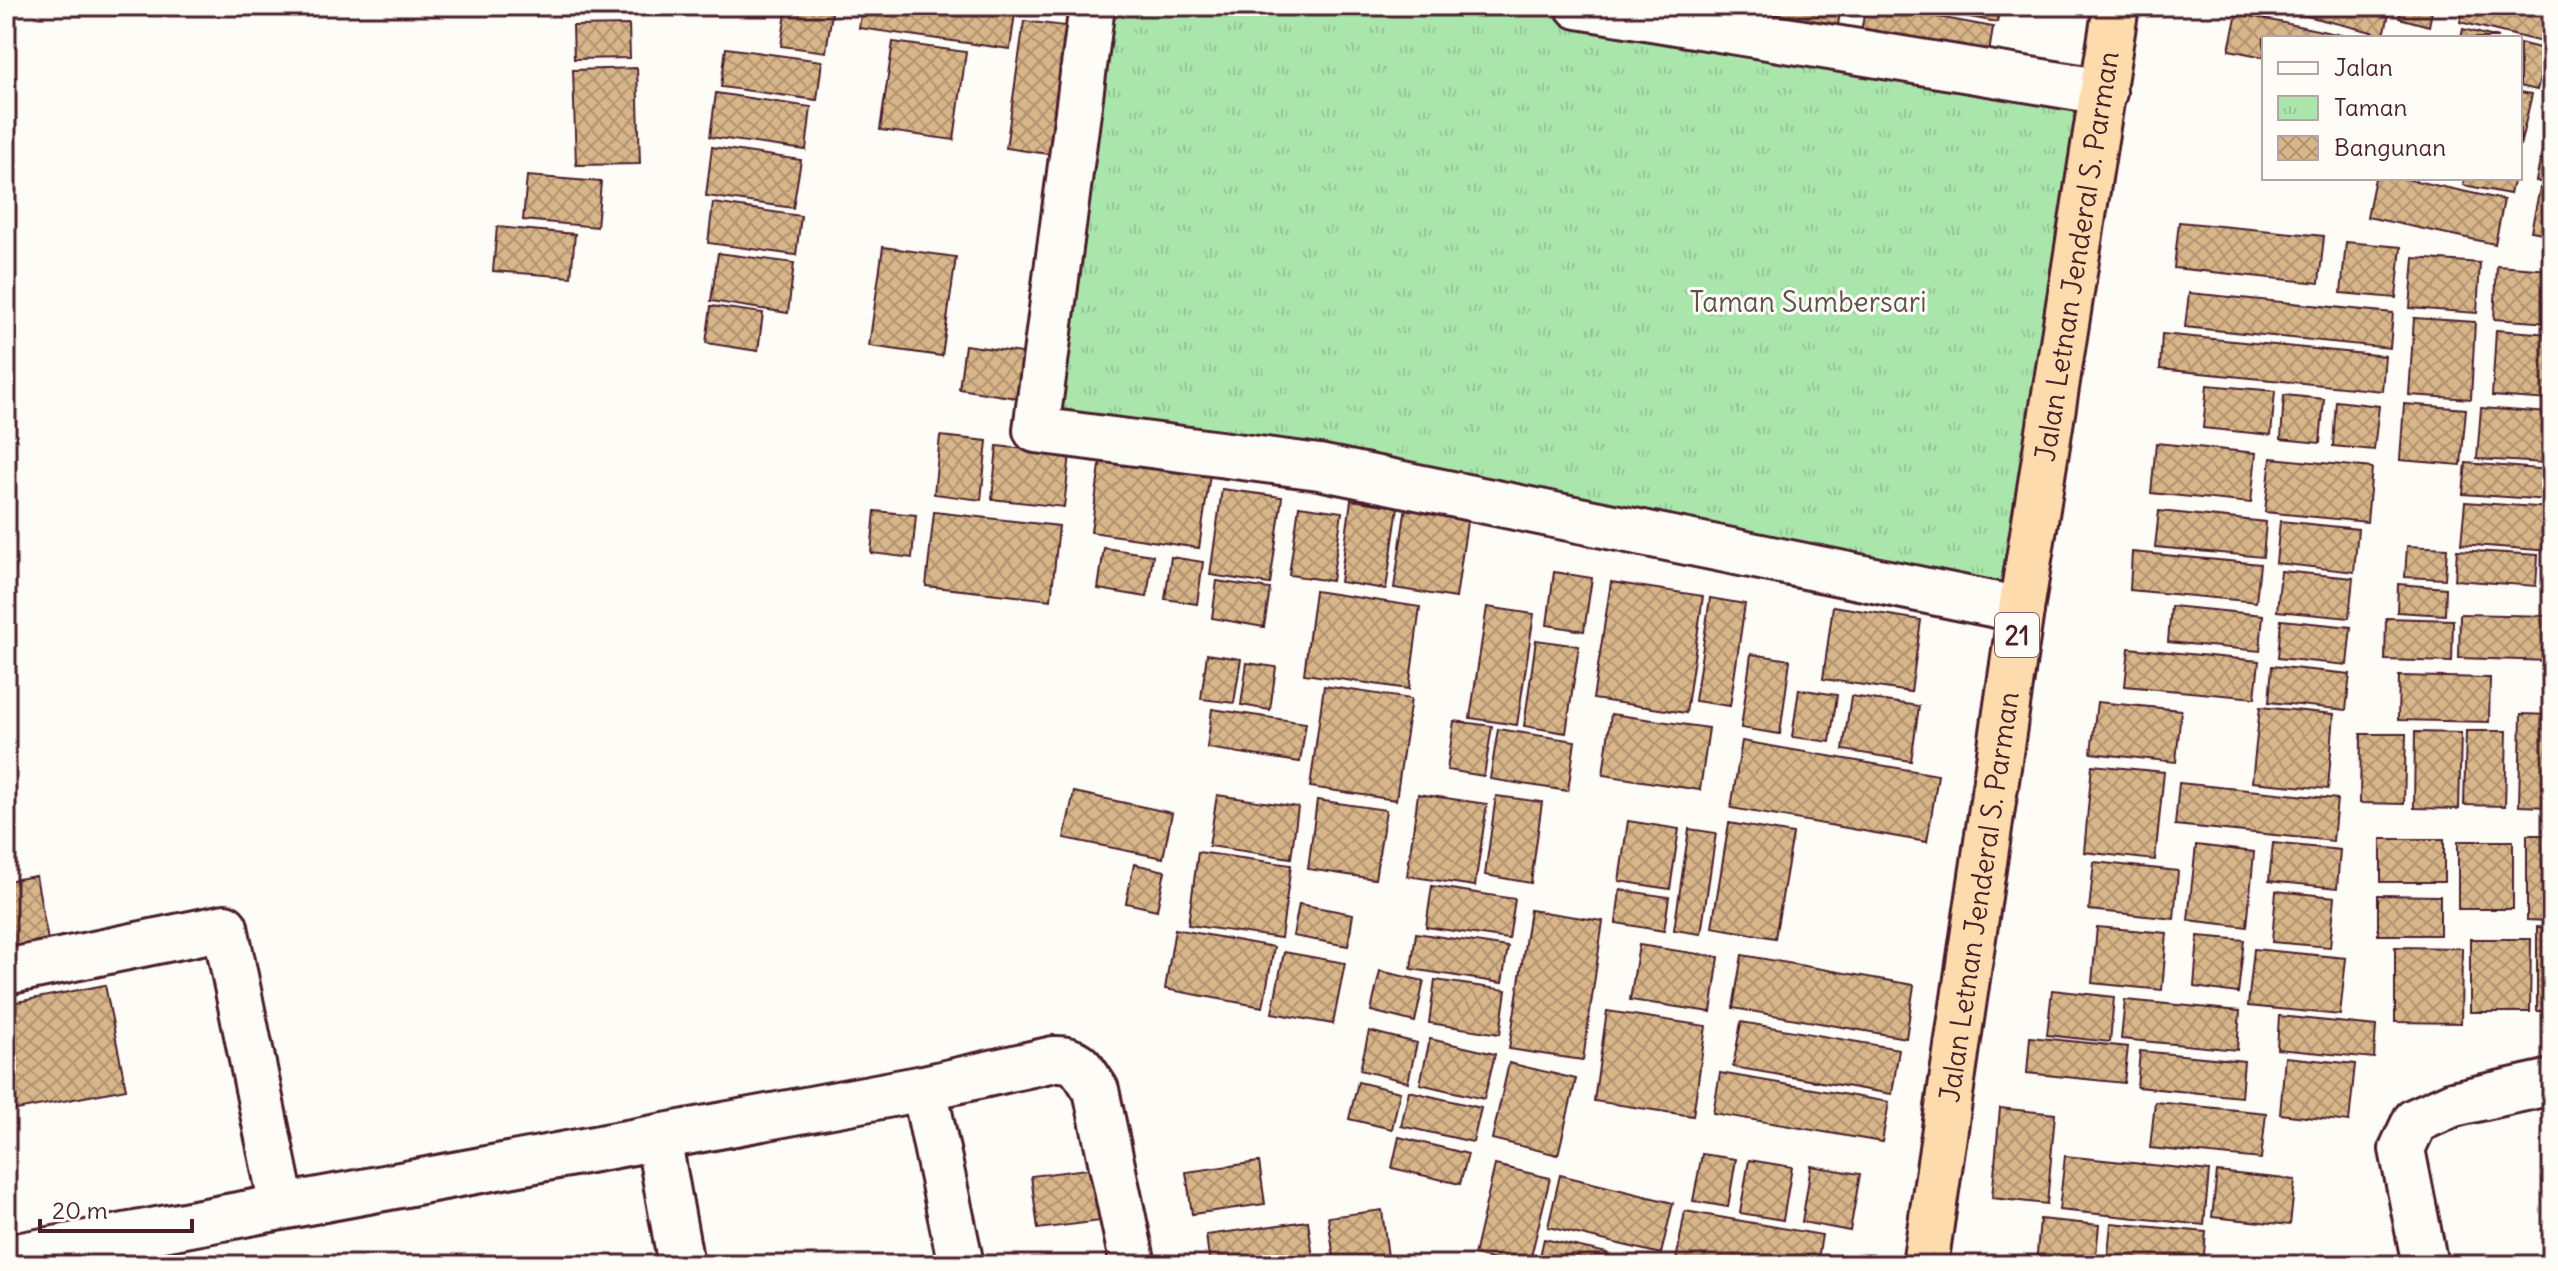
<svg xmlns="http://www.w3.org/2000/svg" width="2558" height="1271" font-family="Delius,sans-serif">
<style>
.park{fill:url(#park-tufts);stroke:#7a826c;stroke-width:2}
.building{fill:url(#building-cross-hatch);stroke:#4a1f2b;stroke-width:2}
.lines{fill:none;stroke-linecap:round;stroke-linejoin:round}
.minor-casing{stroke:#4a1f2b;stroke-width:50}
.trunk-casing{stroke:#4a1f2b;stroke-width:50}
.minor{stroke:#fdfcf7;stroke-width:44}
.trunk{stroke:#fedbac;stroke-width:44}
.labels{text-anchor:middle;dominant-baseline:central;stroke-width:6;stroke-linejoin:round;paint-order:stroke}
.shield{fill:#fdfcf7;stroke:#806168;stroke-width:2}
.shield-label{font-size:26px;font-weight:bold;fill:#4a1f2b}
.street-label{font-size:28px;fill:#4a1f2b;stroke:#fdfcf7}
.park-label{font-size:28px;fill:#62514b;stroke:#fdfcf7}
</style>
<defs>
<pattern id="park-tufts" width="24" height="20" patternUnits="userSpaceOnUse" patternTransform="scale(2)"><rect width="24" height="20" fill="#aae6ac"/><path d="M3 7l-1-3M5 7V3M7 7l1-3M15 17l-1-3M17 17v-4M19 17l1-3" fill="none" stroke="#94c594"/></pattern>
<pattern id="building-cross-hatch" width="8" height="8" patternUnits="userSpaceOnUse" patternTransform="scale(2)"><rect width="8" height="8" fill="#d8b68a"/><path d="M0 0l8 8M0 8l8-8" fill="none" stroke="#b19371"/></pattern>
</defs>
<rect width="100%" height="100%" fill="#fdfcf7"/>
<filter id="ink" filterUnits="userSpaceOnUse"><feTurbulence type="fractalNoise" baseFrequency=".0125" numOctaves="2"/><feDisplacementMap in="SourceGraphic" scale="16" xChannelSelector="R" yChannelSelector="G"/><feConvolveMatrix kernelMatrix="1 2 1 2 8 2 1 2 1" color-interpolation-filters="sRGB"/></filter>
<g filter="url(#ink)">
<path class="park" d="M 1090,6 L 1593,6 L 2098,92 L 2021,604 L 1039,414 Z"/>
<path class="building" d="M 486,6 L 572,6 L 572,7 L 486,9 Z
M 583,6 L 647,6 L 647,11 L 584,13 Z
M 787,6 L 832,12 L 826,52 L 781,46 Z
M 862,6 L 1016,6 L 1010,49 L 859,28 Z
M 1782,6 L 1841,6 L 1838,25 L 1781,15 Z
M 1866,6 L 1879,6 L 1993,27 L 1988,60 L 1860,36 Z
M 1911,6 L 2000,6 L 1997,22 Z
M 2266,6 L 2391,6 L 2384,35 Z
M 2402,6 L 2433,6 L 2429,26 L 2399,18 Z
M 2464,6 L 2552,6 L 2552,20 L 2546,43 L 2460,22 Z
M 2237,13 L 2355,38 L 2264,38 L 2264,57 L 2229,50 Z
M 1024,21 L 1073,27 L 1056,155 L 1006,148 Z
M 629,25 L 630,58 L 574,59 L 573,26 Z
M 2463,29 L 2498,38 L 2461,38 Z
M 893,42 L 966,52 L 954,140 L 880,130 Z
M 2520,43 L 2547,50 L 2537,90 L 2520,86 Z
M 726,48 L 822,61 L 817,100 L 721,87 Z
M 637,68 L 640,164 L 576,165 L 573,70 Z
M 2520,92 L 2532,94 L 2520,146 Z
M 716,93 L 811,107 L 806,150 L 710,137 Z
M 2552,102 L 2552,185 L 2536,181 Z
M 712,147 L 801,160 L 793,208 L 706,196 Z
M 527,176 L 601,182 L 597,227 L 523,220 Z
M 2375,178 L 2402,178 L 2504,200 L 2495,244 L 2367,217 Z
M 2464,178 L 2514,178 L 2510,194 L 2463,185 Z
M 2540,188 L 2552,191 L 2552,235 L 2531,231 Z
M 713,203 L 801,216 L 796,255 L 708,243 Z
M 2179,222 L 2324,236 L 2319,283 L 2174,268 Z
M 497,227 L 575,234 L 571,277 L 493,271 Z
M 2346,242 L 2401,247 L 2396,298 L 2341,293 Z
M 883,247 L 956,257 L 942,356 L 869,346 Z
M 718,253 L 794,263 L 788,313 L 711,301 Z
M 2414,258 L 2480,263 L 2477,313 L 2410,308 Z
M 2497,266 L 2552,270 L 2552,323 L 2494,319 Z
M 2189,293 L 2393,313 L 2390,348 L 2185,327 Z
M 711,306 L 763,313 L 758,351 L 706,343 Z
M 2414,318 L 2475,322 L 2471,399 L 2409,395 Z
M 2496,330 L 2552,334 L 2552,400 L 2492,396 Z
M 2162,334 L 2385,356 L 2382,391 L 2160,369 Z
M 965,345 L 1029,354 L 1023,399 L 959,389 Z
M 2207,385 L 2275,391 L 2271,435 L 2203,428 Z
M 2284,395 L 2324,399 L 2320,443 L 2281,439 Z
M 2336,401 L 2379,406 L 2374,450 L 2333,446 Z
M 2404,404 L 2466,409 L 2461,465 L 2400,460 Z
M 2481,408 L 2549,413 L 2546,463 L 2477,459 Z
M 940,436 L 987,441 L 981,500 L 934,494 Z
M 2156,443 L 2256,453 L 2251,503 L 2151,493 Z
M 997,446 L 1070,454 L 1064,507 L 992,499 Z
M 1101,458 L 1210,474 L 1199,548 L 1091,532 Z
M 2271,458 L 2372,468 L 2367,522 L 2265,512 Z
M 2466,463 L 2552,470 L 2552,500 L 2463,494 Z
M 1222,489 L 1282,497 L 1270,584 L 1210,575 Z
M 1407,499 L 1469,508 L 1456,598 L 1394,588 Z
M 1351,500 L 1398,507 L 1386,589 L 1340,582 Z
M 2465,502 L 2552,508 L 2552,551 L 2461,544 Z
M 1299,506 L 1342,512 L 1332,581 L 1289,575 Z
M 875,511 L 916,515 L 912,558 L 871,553 Z
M 2159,511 L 2266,522 L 2263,557 L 2155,547 Z
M 934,512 L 1059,526 L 1051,600 L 926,586 Z
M 2280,521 L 2358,529 L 2354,572 L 2276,563 Z
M 2407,546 L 2447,548 L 2445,579 L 2405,577 Z
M 1104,548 L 1153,555 L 1147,597 L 1098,589 Z
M 2457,550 L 2538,555 L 2536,586 L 2455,580 Z
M 2132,552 L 2260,564 L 2256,602 L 2130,590 Z
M 1171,557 L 1203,562 L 1197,604 L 1165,599 Z
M 2281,571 L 2353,578 L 2349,618 L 2277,611 Z
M 1554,572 L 1592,578 L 1584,631 L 1547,625 Z
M 1217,581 L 1270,589 L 1264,627 L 1212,618 Z
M 1611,582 L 1703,596 L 1686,713 L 1593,699 Z
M 2398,584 L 2446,588 L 2445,615 L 2397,612 Z
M 1315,591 L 1420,607 L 1409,689 L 1304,674 Z
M 1710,598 L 1745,604 L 1730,706 L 1695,701 Z
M 1833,606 L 1921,620 L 1911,692 L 1823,679 Z
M 2171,606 L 2263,615 L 2260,651 L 2168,642 Z
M 1487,607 L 1534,614 L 1517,725 L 1470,718 Z
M 2460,614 L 2552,616 L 2552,661 L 2459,658 Z
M 2386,618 L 2453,620 L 2452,662 L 2385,660 Z
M 2281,620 L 2351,627 L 2347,665 L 2278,658 Z
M 1536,640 L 1579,646 L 1566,733 L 1524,726 Z
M 2129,648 L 2259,661 L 2255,698 L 2125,686 Z
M 1207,654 L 1241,659 L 1234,703 L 1201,699 Z
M 1751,654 L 1790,660 L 1780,734 L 1741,728 Z
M 1247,663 L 1276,667 L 1270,710 L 1241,705 Z
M 2272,666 L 2350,674 L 2346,710 L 2269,702 Z
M 2399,676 L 2490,678 L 2489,722 L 2398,720 Z
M 1324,686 L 1411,699 L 1396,800 L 1310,787 Z
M 1799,689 L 1837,695 L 1830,742 L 1792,737 Z
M 1851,696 L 1919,706 L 1911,761 L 1843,750 Z
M 2097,702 L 2181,710 L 2176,762 L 2091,753 Z
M 2260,707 L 2334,714 L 2328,789 L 2252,782 Z
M 1212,709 L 1306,723 L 1300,762 L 1207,748 Z
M 1611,714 L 1709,728 L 1700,790 L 1603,775 Z
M 2521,714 L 2552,715 L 2552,807 L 2519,806 Z
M 1454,721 L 1492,726 L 1484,776 L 1447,770 Z
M 1498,729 L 1575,741 L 1568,791 L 1490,779 Z
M 2466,731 L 2507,731 L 2505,806 L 2464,805 Z
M 2415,732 L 2461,733 L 2459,809 L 2414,808 Z
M 2361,734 L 2406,734 L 2404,804 L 2360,803 Z
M 1742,741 L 1938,775 L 1927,842 L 1731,808 Z
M 2092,765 L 2164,772 L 2155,860 L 2084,852 Z
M 2179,783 L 2337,799 L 2333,841 L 2175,825 Z
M 1074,792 L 1172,813 L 1163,858 L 1064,838 Z
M 1418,794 L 1487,804 L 1475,886 L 1407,876 Z
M 1217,795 L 1298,807 L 1291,858 L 1209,846 Z
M 1496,796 L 1542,802 L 1531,883 L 1485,875 Z
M 1317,800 L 1386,810 L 1375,879 L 1308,869 Z
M 1628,821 L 1679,829 L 1670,889 L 1619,881 Z
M 1729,823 L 1793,834 L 1775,938 L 1712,927 Z
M 1689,829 L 1716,833 L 1701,934 L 1674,930 Z
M 2527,835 L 2552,835 L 2552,921 L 2527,920 Z
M 2381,839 L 2444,839 L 2444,882 L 2381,882 Z
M 2458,841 L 2513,841 L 2513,909 L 2458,909 Z
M 2273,843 L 2340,850 L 2337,888 L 2269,881 Z
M 2196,845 L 2254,852 L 2247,927 L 2188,920 Z
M 1198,852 L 1291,865 L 1281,938 L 1188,925 Z
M 2094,862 L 2178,871 L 2174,919 L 2089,910 Z
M 1134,864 L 1165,871 L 1157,910 L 1126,903 Z
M 36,876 L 52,962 L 6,971 L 6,881 Z
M 1432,886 L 1515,899 L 1509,939 L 1426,927 Z
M 1620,890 L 1669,897 L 1664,931 L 1616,923 Z
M 2276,891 L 2335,897 L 2330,947 L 2272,942 Z
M 2378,895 L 2440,896 L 2440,935 L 2378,935 Z
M 1299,904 L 1353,914 L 1348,946 L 1293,936 Z
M 1530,910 L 1603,921 L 1583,1060 L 1509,1049 Z
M 2097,927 L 2167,933 L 2162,990 L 2092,983 Z
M 2537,927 L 2552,928 L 2552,1011 L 2537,1011 Z
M 1175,929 L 1274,947 L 1263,1007 L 1165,989 Z
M 1416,933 L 1508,947 L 1502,983 L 1411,969 Z
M 2198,936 L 2244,940 L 2238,993 L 2194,987 Z
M 2470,939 L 2531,939 L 2530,1012 L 2470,1012 Z
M 1639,945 L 1719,957 L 1711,1012 L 1630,1000 Z
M 2395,947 L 2462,948 L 2461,1023 L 2395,1022 Z
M 2254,949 L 2346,958 L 2340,1015 L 2248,1006 Z
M 1284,952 L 1345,963 L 1333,1024 L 1272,1013 Z
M 1742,955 L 1914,985 L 1906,1038 L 1733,1008 Z
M 1380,971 L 1424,981 L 1415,1022 L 1371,1011 Z
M 1435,980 L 1506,990 L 1500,1034 L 1429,1023 Z
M 105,985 L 126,1089 L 6,1112 L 6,1004 Z
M 2052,990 L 2114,997 L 2110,1042 L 2047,1035 Z
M 2125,1000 L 2240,1011 L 2237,1050 L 2121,1039 Z
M 1607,1011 L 1706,1026 L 1693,1116 L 1594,1101 Z
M 2279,1016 L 2376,1026 L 2374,1058 L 2277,1049 Z
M 1741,1022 L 1899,1049 L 1892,1094 L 1733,1067 Z
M 1369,1031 L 1417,1043 L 1408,1082 L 1360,1070 Z
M 2030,1037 L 2128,1047 L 2124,1083 L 2027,1073 Z
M 1430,1039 L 1495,1054 L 1484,1099 L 1420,1084 Z
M 2140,1051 L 2244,1061 L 2241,1097 L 2137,1087 Z
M 2285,1057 L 2355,1064 L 2349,1122 L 2280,1114 Z
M 1509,1063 L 1576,1079 L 1558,1155 L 1492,1139 Z
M 1720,1073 L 1889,1102 L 1882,1142 L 1713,1113 Z
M 1358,1082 L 1400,1092 L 1392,1129 L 1349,1119 Z
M 1409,1091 L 1481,1108 L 1473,1142 L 1401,1126 Z
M 2155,1102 L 2266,1113 L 2261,1159 L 2150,1148 Z
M 2000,1108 L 2055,1114 L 2047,1204 L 1992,1198 Z
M 1399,1137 L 1468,1154 L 1460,1184 L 1392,1168 Z
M 1702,1154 L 1736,1159 L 1728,1207 L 1693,1201 Z
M 2065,1156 L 2209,1171 L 2204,1225 L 2059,1210 Z
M 1749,1160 L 1792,1167 L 1783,1220 L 1740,1213 Z
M 1259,1162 L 1265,1204 L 1192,1214 L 1186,1172 Z
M 1495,1165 L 1550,1178 L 1529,1265 L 1515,1265 L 1474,1255 Z
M 1110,1166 L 1117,1219 L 1038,1229 L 1031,1176 Z
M 1811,1166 L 1860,1174 L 1850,1231 L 1802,1222 Z
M 2217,1172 L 2295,1180 L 2290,1225 L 2212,1217 Z
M 1560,1175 L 1673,1203 L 1661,1254 L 1548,1227 Z
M 1382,1210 L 1389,1265 L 1335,1265 L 1328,1217 Z
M 1685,1211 L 1822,1235 L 1817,1265 L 1702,1265 L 1676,1261 Z
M 2040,1219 L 2099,1225 L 2095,1265 L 2036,1265 Z
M 1308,1221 L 1314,1265 L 1210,1265 L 1206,1235 Z
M 2111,1223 L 2206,1232 L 2203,1265 L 2107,1265 Z
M 1544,1239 L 1607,1253 L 1604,1265 L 1538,1265 Z"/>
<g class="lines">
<g class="minor-casing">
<path id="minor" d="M 1092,6 L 1036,430 L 1319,467 L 2021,610
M 1578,6 L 2104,92
M 6,972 L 225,927 L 282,1206
M 924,1088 L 961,1265
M 658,1137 L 681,1265
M 6,1258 L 924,1088 L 1054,1059 C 1080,1058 1082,1070 1096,1090 L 1133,1265
M 2425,1265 L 2402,1149 L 2415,1121 L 2453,1104 L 2552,1082"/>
</g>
<g class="trunk-casing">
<g id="trunk">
<path id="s1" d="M 1925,1265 L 2021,610 L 2116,6"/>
</g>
</g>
<use href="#minor" class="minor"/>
<use href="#trunk" class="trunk"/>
</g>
</g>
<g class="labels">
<rect class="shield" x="1995" y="613" width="44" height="44" rx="6"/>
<g class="shield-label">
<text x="2017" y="635">21</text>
</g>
<g class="street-label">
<text stroke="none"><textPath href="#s1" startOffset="1020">Jalan Letnan Jenderal S. Parman</textPath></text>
<text stroke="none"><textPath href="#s1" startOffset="372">Jalan Letnan Jenderal S. Parman</textPath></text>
</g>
<g class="park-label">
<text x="1808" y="302">Taman Sumbersari</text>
</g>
</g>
<rect width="2558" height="1271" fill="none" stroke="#fdfcf7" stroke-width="32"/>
<rect x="16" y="16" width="2526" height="1239" fill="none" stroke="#4a1f2b" stroke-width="3" filter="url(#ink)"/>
<rect x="2262" y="36" width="260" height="144" fill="#fdfcf7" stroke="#b5a4a5" stroke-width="2"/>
<rect x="2278" y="62" width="40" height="12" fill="#fdfcf7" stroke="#b5a4a5" stroke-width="2"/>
<text x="2334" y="76" font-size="24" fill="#4a1f2b">Jalan</text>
<rect x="2278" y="96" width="40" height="24" fill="url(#park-tufts)" stroke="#b5a4a5" stroke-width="2"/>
<text x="2334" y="116" font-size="24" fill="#4a1f2b">Taman</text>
<rect x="2278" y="136" width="40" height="24" fill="url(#building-cross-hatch)" stroke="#b5a4a5" stroke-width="2"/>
<text x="2334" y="156" font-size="24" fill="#4a1f2b">Bangunan</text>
<path d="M40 1219v12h152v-12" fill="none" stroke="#4a1f2b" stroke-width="4"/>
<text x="52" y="1219" font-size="24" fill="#4a1f2b" stroke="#fdfcf7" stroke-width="6" paint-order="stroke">20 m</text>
</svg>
